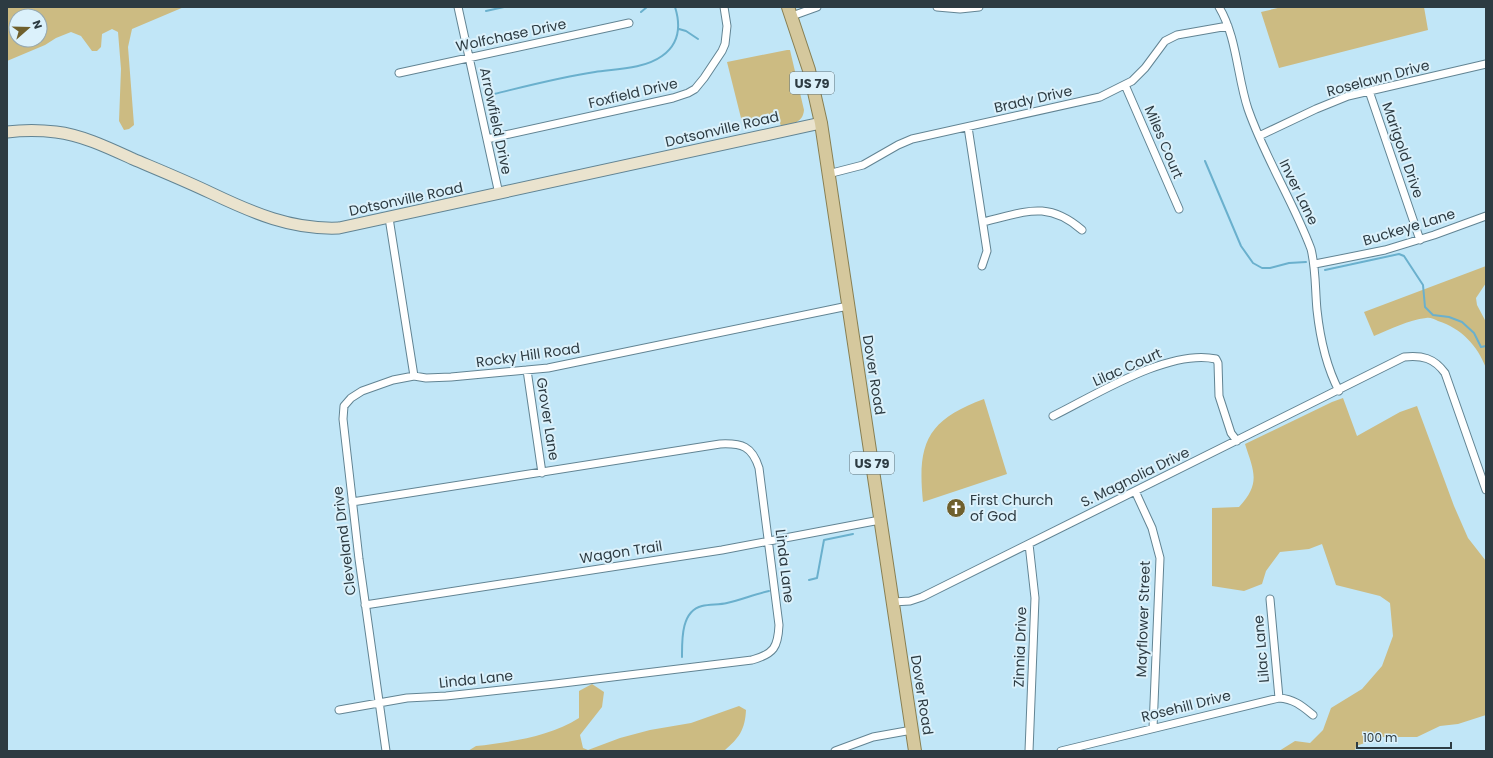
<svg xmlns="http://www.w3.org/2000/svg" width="1493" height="758" font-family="Poppins,sans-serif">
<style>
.green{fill:#ccbb82;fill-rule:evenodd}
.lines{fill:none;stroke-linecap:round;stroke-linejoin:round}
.stream{stroke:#6ab0cd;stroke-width:2}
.street-casing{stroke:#628493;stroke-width:9}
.secondary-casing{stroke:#628493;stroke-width:13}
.primary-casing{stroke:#887f52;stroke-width:14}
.street{stroke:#fff;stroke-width:7}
.secondary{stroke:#eae3ce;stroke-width:11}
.primary{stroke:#d5c89d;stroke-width:12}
.labels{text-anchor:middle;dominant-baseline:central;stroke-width:4;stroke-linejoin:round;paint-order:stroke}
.shield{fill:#dbf1fb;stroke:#61727a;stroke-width:1}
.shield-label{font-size:13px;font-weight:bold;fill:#2d3b42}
.street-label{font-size:14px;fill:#2d3b42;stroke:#dbf1fb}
.poi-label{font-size:14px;fill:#2d3b42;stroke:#dbf1fb;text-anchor:start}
</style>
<rect width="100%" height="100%" fill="#c1e6f7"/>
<path class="green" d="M 7,7 L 184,7 L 132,29 L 128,47 L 134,125 L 129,129 L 124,130 L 119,121 L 121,69 L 118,32 L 112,29 L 102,34 L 101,47 L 97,51 L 92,51 L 81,36 L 71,32 L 56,38 L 45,45 L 7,61 ZM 16,16 L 40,16 L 40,40 L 16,40 Z
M 1282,7 L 1424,7 L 1428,30 L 1279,68 L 1261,12 Z
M 787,50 L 790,50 L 804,110 C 803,123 792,124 781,126 L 778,117 L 743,126 L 727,62 Z
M 1486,266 L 1486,283 L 1476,298 L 1477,305 L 1486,322 L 1486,368 C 1477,345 1462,329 1438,321 C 1434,319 1430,317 1426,318 C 1408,320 1391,329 1374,336 L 1364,312 Z
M 1343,398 L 1357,436 L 1400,412 L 1417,406 L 1454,506 L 1468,538 L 1486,561 L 1486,715 L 1458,724 L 1440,726 L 1417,737 L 1382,737 L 1356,746 L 1355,751 L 1279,751 L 1295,741 L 1310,743 L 1323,730 L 1331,708 L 1362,689 L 1382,666 L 1393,636 L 1390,603 L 1380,596 L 1336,585 L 1322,544 L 1309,549 L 1280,552 L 1266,571 L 1262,584 L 1244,591 L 1212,586 L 1212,508 L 1239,507 C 1261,483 1254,472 1245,444 L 1332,402 Z
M 984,399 L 1007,474 L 923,502 C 917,443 927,420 984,399 Z
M 592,684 L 604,692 L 602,707 L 580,735 L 583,748 L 588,750 L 620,738 L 650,730 L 691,723 L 739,706 L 746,710 C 745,730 739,738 724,751 L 468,751 L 476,746 C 510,742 549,737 579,718 L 579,691 Z"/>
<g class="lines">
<path class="stream" d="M 486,11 L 504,7
M 641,12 L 647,7
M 679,29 L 686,31 L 698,39
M 494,94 C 527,86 561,77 595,72 C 616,69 644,69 662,56 C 679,44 681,26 675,7
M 1205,161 L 1241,246 L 1253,263 L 1262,268 L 1270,268 L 1289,263 L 1306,262
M 1325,270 L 1399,254 L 1404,256 L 1423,285 L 1425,307 L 1433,315 L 1449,317 L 1462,322 L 1474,333 L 1481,347 L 1486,346
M 809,580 L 817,578 L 824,540 L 853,534
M 682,657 C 682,640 681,611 702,606 C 710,604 719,605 727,603 C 741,600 755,594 769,591"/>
<g class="street-casing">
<path id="street" d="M 458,7 L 499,194
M 937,7 L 960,9 L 979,7
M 1219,7 C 1237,37 1237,76 1248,109 C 1265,158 1293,201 1311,249 C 1316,269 1315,289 1317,310 C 1320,338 1326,366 1339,391
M 792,16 L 817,7
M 399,73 L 629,23
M 1125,85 L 1179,209
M 1369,91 L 1420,240
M 968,127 L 987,251 L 982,266
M 1259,136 L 1316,109 L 1348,96 L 1486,64
M 487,139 L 673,98 L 688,93 L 695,89 L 704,78 L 722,51 L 725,44 L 727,26 L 724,7
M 828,174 L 863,165 L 898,145 L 912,139 L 1100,97 L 1132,81 L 1145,68 L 1165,41 L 1177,35 L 1228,26
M 389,218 L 414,376
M 983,222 C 1024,213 1046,199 1082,230
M 1315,264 L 1385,250 L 1434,235 L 1486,216
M 527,370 L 542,473
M 1053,416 C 1094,396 1169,348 1216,359 L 1218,363 L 1219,396 L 1231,433 L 1237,441
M 1135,491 L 1152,528 L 1160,558 L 1153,728
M 1029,544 L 1035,598 L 1029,751
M 1270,599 L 1279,698
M 893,602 L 910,601 L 922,597 L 1404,357 C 1422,355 1434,358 1445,373 L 1486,490
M 365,605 L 722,550 L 880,520
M 339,710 L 407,698 L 446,696 L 555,684 L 752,660 C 774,654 778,647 779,625 L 759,468 C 752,446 742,443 720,444 L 352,502
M 386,751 L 359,559 L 343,419 L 344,406 L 351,398 L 362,391 L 393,380 L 414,376 L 426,378 L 451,377 L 548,368 L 848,306
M 835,751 L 873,737 L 912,730
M 1061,751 L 1279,698 C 1294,699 1302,706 1313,715"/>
</g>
<g class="secondary-casing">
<path id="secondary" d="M 7,132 C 23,130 40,130 56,132 C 82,135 109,148 133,159 C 159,170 186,181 211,193 C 253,213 292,230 339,228 L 821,123"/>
</g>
<g class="primary-casing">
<path id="primary" d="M 788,7 L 809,70 L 821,123 L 915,751"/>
</g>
<use href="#street" class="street"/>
<use href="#secondary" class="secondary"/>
<use href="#primary" class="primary"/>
</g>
<defs>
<g id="church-disc" transform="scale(1)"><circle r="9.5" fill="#6f602d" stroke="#dbf1fb"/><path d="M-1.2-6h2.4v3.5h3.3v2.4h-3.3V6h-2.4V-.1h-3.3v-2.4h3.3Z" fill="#fff"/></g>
</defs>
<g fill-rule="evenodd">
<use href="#church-disc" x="956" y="508"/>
</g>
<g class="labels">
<g class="shield">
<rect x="790" y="72" width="44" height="22" rx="3"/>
<rect x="850" y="452" width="44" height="22" rx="3"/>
</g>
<g class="shield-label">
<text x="812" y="83">US 79</text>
<text x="872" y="463">US 79</text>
</g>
<g class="street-label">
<text transform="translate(511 35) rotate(-12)">Wolfchase Drive</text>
<text transform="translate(1378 78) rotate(-15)">Roselawn Drive</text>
<text transform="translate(633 93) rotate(-13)">Foxfield Drive</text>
<text transform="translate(1033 99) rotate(-13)">Brady Drive</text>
<text transform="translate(496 121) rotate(78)">Arrowfield Drive</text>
<text transform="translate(722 129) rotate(-13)">Dotsonville Road</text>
<text transform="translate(1164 142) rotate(67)">Miles Court</text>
<text transform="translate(1403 150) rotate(71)">Marigold Drive</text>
<text transform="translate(1299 192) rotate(64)">Inver Lane</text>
<text transform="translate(406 199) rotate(-12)">Dotsonville Road</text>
<text transform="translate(1409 227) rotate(-17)">Buckeye Lane</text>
<text transform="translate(528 355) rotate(-8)">Rocky Hill Road</text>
<text transform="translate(1127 367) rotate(-24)">Lilac Court</text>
<text transform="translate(874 375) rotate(81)">Dover Road</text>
<text transform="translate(548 419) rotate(81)">Grover Lane</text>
<text transform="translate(1135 477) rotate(-26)">S. Magnolia Drive</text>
<text transform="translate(344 541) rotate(-97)">Cleveland Drive</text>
<text transform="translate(621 552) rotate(-9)">Wagon Trail</text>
<text transform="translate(785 566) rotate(83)">Linda Lane</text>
<text transform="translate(1143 619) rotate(-88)">Mayflower Street</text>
<text transform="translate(1020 647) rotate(-88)">Zinnia Drive</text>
<text transform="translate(1261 649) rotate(-95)">Lilac Lane</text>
<text transform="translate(476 679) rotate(-6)">Linda Lane</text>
<text transform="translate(922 695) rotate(81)">Dover Road</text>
<text transform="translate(1186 706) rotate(-14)">Rosehill Drive</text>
</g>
<g class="poi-label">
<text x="970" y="500">First Church<tspan x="970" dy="16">of God</tspan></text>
</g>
</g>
<rect width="1493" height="758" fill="none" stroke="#2d3b42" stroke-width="16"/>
<g transform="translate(28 28) rotate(70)"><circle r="19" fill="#dbf1fb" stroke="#95a8b1"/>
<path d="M0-3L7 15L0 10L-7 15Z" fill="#6f602d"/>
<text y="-6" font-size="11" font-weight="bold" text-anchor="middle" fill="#2d3b42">N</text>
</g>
<path d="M1357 742v6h94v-6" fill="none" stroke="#2d3b42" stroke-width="2"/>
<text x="1363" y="742" font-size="12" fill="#2d3b42" stroke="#dbf1fb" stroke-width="3" paint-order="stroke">100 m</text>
</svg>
